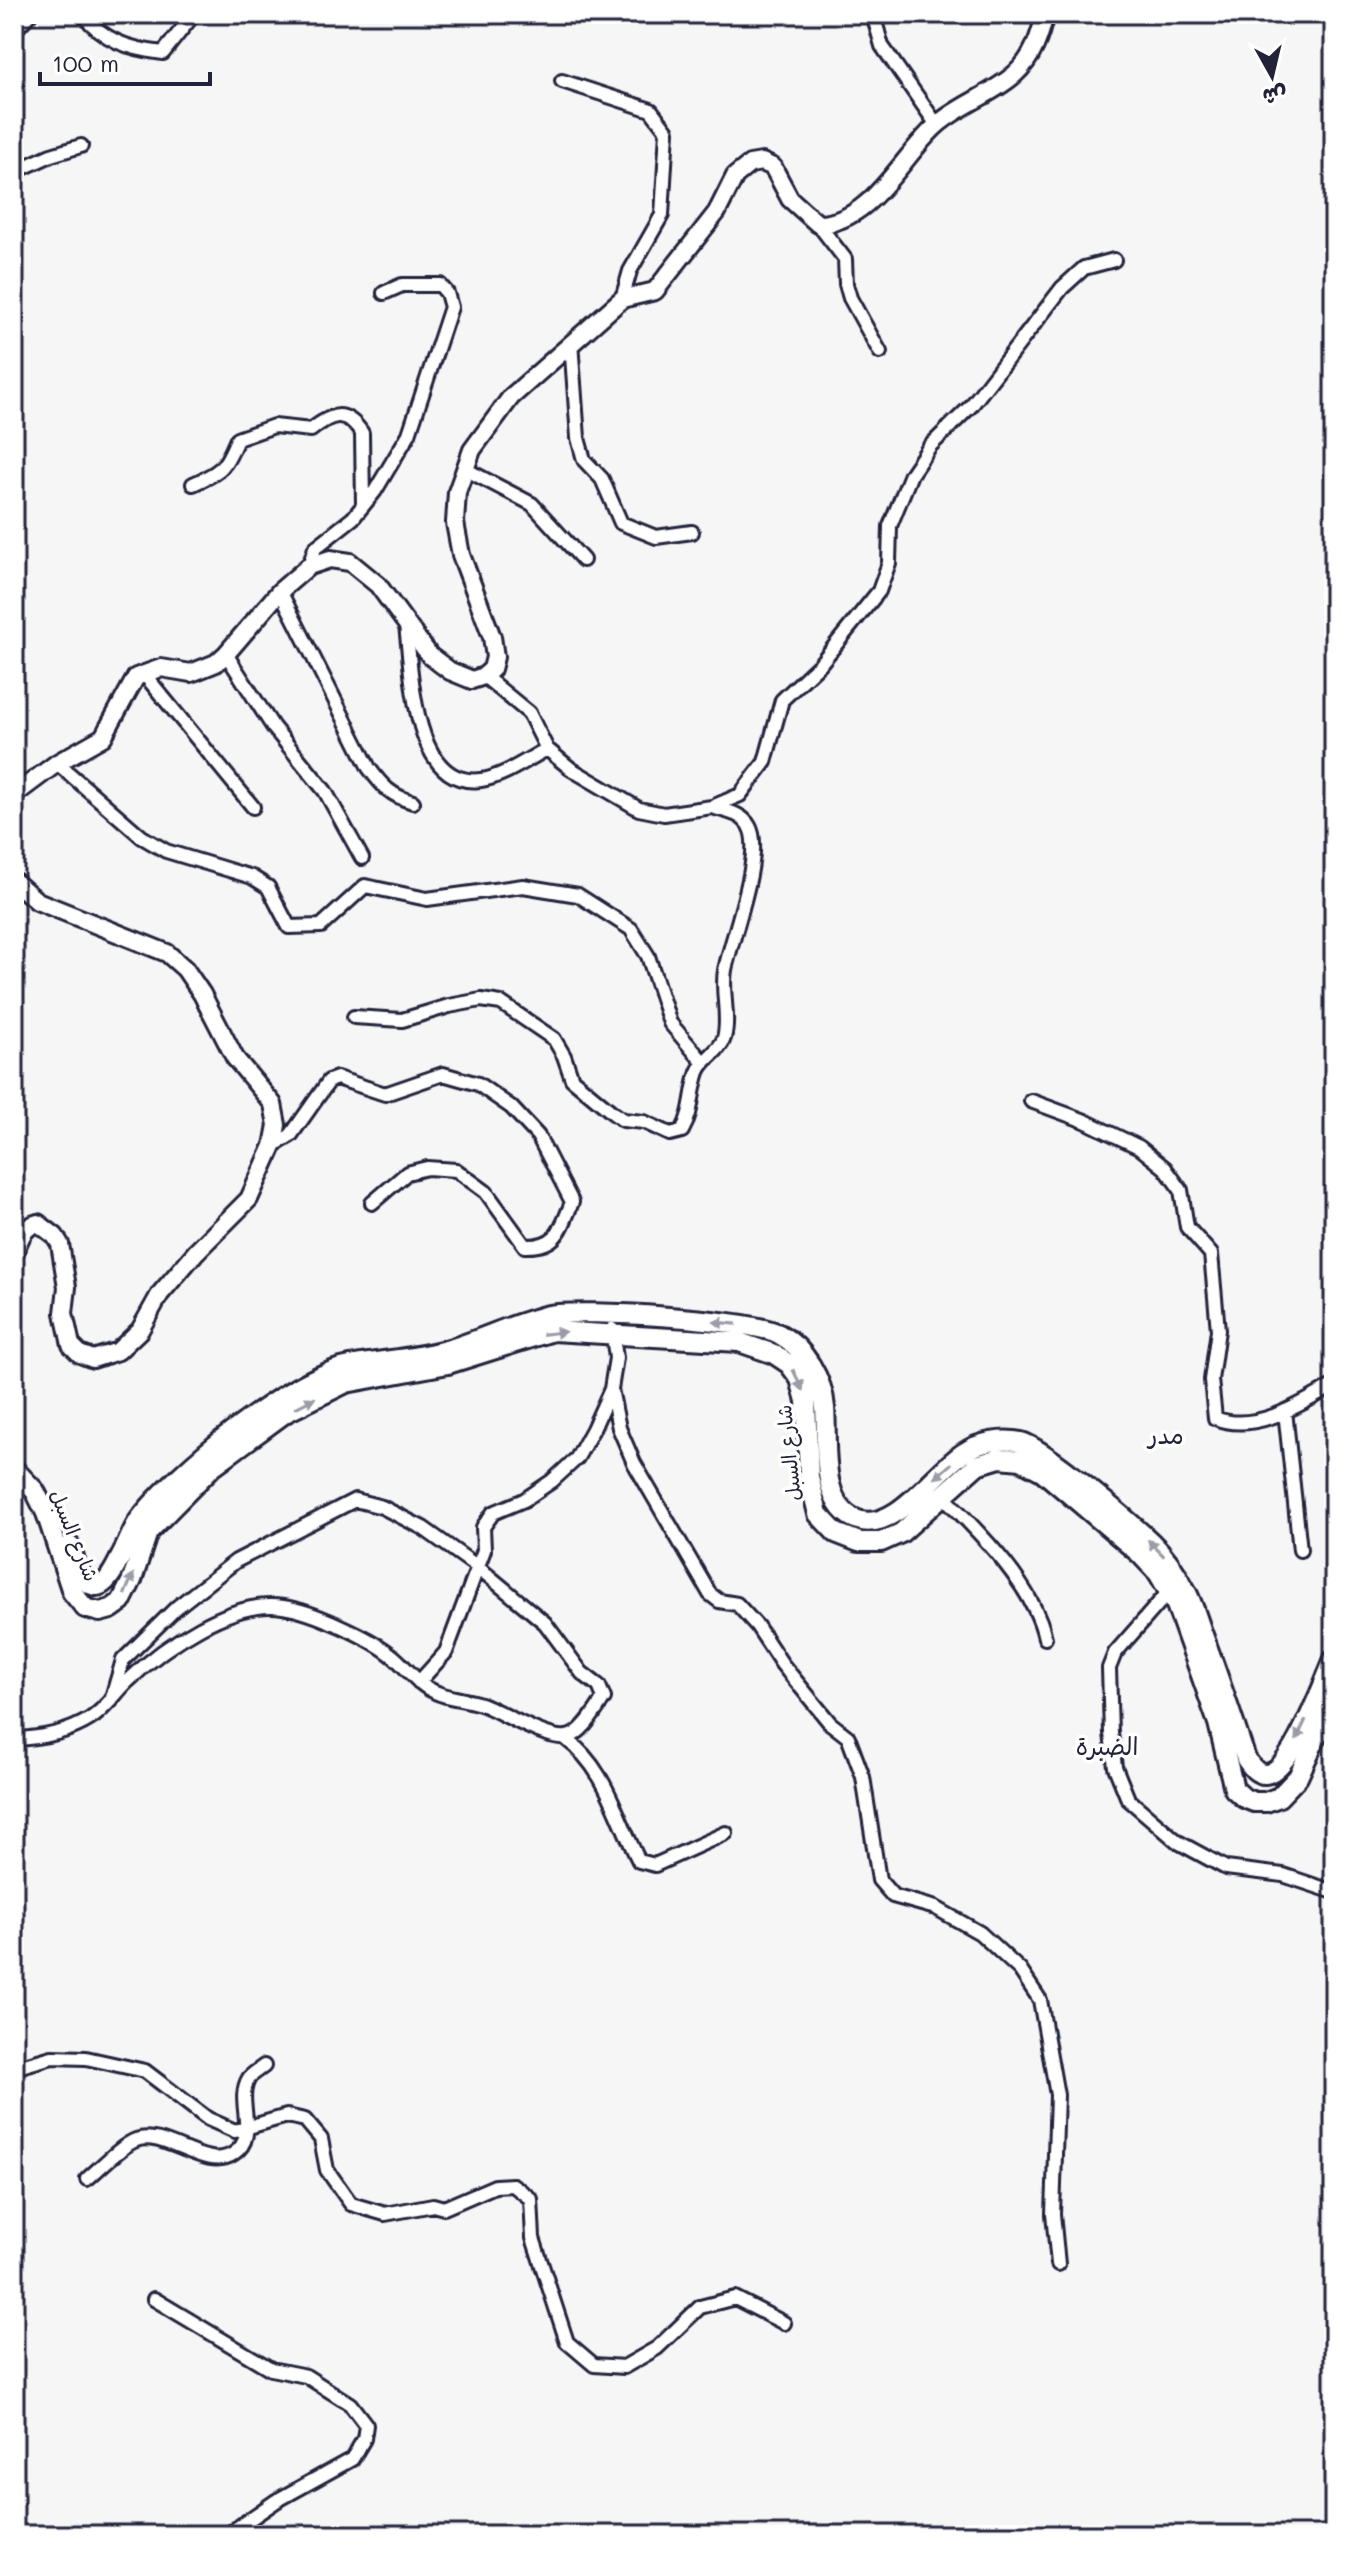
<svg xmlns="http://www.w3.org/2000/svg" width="1348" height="2549" font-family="Mali,'Playpen Sans Arabic',sans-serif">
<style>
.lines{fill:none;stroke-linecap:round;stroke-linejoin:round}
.street-casing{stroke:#22223b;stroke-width:18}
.secondary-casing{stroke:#22223b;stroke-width:22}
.primary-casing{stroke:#22223b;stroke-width:24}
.street{stroke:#fff;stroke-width:12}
.secondary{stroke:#fff;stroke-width:16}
.primary{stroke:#fff;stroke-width:18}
.oneway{fill:#9c9ca7}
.labels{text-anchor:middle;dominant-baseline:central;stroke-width:7;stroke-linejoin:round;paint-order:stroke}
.street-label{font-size:20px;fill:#22223b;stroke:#fff}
.quarter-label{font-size:24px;fill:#22223b;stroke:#fff}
</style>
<rect width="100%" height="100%" fill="#f6f6f7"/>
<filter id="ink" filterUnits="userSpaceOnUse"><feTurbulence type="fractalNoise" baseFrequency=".0125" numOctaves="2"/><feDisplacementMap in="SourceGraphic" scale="16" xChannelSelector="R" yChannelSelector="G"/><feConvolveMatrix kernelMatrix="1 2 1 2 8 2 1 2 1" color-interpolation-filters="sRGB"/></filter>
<g filter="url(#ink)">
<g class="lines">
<g class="street-casing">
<path id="street" d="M 83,14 C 103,41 130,49 163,53 L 194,14
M 873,14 L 882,46 L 937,125
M 14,31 L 30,14
M 562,81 L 651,110 L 667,131 L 662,215 L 630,271 L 622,299
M 14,172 L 51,155 L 81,146
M 818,224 L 845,259 L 846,284 L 850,298 L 880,352
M 571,342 L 578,438 L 584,460 L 602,479 L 621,523 L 656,537 L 692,532
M 465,469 L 532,504 L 583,560
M 193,484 C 222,471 225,468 237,439 L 274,426 L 311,430 C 331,414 345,408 362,433 L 363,506
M 309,566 L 315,548 L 353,518 L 375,491 L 409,434 L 451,307 L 447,293 L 440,285 L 402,285 L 384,293
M 280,591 L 369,768 C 382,786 391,796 413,802
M 406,626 C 412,670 412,789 481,780 C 503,777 528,759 547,749
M 226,654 L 273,727 L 325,791 L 362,858
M 144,674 L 253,807
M 484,676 L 529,713 L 547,749 L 571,769 L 639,809 L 664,814 L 712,807 L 740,795 L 765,762 L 782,700 L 820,664 L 879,591 L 889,563 L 890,526 L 911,474 L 930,446 L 971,406 L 1062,288 L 1084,268 L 1114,260
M 57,763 L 142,837 L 166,851 L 252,877 L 268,887 L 289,927 L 321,926 L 365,886 L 427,899 L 523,886 L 578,895 L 631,929 L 648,956 L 670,1023 L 703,1062
M 354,1017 L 402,1020 L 449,1006 L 481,1000 L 501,1003 L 554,1039 L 564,1056 L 572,1079 L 613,1113 L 623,1120 L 644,1122 L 670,1134 L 682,1131 C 693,1112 691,1092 698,1072 C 703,1058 720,1052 724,1038 C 730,1017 721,992 725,970 C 731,939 765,852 749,826 C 742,813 725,811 712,807
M 1031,1101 L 1085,1121 L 1139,1147 L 1165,1168 L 1181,1190 L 1187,1227 L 1211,1254 L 1218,1330 L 1211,1380 L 1215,1418 C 1254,1434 1300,1405 1334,1385
M 273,1146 L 291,1135 L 329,1081 L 337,1078 L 385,1094 L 443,1074 L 478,1084 L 511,1107 L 538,1136 L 572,1202 C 561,1229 558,1247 525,1246 L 486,1192 L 456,1170 L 427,1168 L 407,1173 L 372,1203
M 14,1223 L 23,1231
M 611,1389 L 619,1428 L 634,1463 L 710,1594 L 719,1601 L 737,1604 L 757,1626 L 782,1664 L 830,1723 L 848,1737 L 863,1777 L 879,1880 L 893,1896 L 936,1908 L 980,1933 L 1020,1970 L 1040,2000 L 1057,2095 L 1053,2214 L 1058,2264
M 1285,1411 L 1300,1550
M 942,1495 C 979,1532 1034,1586 1045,1638
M 1172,1588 L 1115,1653 L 1109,1668 L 1111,1733 L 1115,1767 L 1128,1799 L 1178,1842 L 1226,1868 L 1283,1875 L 1334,1892
M 419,1682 L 446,1652 L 484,1550 L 483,1527 L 493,1513 L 524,1500 L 552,1481 L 577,1458 L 593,1429 L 611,1389 L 616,1358 L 612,1329
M 565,1738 C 607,1769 616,1817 639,1861 L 655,1865 L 726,1833
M 14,1739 C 40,1738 68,1733 90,1719 C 106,1709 115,1693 128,1681 C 164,1646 232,1599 283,1607 C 312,1611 372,1638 394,1657 C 408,1669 418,1685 435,1692 C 452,1700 472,1699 488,1707 C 506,1715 548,1740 567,1737 C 582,1735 596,1710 604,1698 L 599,1686 L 582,1673 L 545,1623 L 479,1568 L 423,1528 L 382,1507 L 355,1500 L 236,1561 L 177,1607 L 123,1660 L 111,1701
M 14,2068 L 52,2057 L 86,2058 L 145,2071 L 208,2119 L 235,2131 L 287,2116 L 305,2120 L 321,2139 L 327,2170 L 351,2204 L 385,2214 L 433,2205 L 444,2208 L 495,2186 L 513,2185 L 531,2199 L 533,2238 L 567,2342 L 594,2365 L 624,2367 L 657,2348 L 700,2307 L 735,2298 L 784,2323
M 87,2179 C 100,2168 122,2145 136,2140 C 165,2129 205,2172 233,2154 C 261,2136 234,2102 249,2078 C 252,2074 259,2070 264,2066
M 154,2299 L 271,2369 L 306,2376 L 350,2404 L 366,2425 L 364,2439 L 352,2459 L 276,2501 L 227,2535"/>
</g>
<g class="secondary-casing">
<path id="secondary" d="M 14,795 L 57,763 L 103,737 L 136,677 L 161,668 L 191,673 L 216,663 L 226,654 L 280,591 L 309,566 L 330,559 L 350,562 L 378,585 L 430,656 L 450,671 L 472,680 L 484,676 L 492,669 L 495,657 L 492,637 L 461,555 L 455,523 L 457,492 L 472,450 L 511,397 L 622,299 L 655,291 L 717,212 L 735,176 L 750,164 L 762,162 L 773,167 L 790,199 L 818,224 C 872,223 901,156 938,124 C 961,104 993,94 1015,74 C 1033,58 1040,36 1045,14
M 14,881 L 37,901 L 167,953 L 185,969 L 202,994 L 235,1058 L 273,1104 L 277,1125 L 273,1146 L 249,1199 L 196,1252 L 160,1294 L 140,1330 L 118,1351 L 93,1359 L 80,1354 L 71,1345 L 64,1313 L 67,1287 L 60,1244 L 55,1236 L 38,1223 C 22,1227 20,1240 14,1254"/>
</g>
<g class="primary-casing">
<path id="primary" d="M 14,1469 L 35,1491 L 46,1513 L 72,1592 L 85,1608 L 100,1612 L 111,1609 L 121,1602 L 132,1580 L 148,1532 L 213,1466 L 285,1413 L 346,1383 L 448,1364 L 553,1331 L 739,1342 L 774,1354 L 789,1364 L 800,1379 L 806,1401 L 809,1477 L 818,1514 L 836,1533 L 859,1542 L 881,1542 L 901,1533 L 977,1465 L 1000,1458 L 1021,1460 L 1042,1471 L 1140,1554 L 1158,1573 L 1175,1602 L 1218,1723 L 1234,1789 L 1244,1798 L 1254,1802 L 1266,1802 L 1279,1797 L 1298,1777 L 1334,1699
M 70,1546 C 75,1559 79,1584 96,1586 C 113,1587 129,1533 139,1520 C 175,1472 292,1376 350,1366 C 384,1360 422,1358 456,1347 C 487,1337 517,1322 549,1315 C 583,1309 750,1319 779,1334 C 805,1348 823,1380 825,1408 C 828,1441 818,1506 858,1520 C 896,1533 935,1470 965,1452 C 979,1442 1003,1438 1021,1442 C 1043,1447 1131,1523 1151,1542 C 1165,1555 1176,1572 1185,1589 C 1194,1605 1199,1625 1206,1643 C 1220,1681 1233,1720 1246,1759 C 1251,1766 1256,1774 1265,1774 C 1291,1773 1324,1682 1334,1659"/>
</g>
<use href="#street" class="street"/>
<use href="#secondary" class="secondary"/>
<use href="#primary" class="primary"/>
</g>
<defs><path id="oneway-solid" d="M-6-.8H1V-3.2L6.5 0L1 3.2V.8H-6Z" transform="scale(2)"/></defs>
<g class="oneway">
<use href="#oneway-solid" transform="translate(725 1323) rotate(-175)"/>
<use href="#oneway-solid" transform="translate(554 1333) rotate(-7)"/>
<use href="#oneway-solid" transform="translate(798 1380) rotate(64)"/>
<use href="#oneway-solid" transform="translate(305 1403) rotate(-27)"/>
<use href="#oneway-solid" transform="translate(943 1471) rotate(139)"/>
<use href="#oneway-solid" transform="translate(1156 1548) rotate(-134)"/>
<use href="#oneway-solid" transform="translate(129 1584) rotate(-67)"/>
<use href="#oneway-solid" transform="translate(1301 1730) rotate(115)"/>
</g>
</g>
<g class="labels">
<g class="street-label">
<text transform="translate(788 1453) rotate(-96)">شارع السبل</text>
<text transform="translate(75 1535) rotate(68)">شارع السبل</text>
</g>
<g class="quarter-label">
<text x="1166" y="1434">مدر</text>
<text x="1107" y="1745">الضبرة</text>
</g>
</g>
<rect width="1348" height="2549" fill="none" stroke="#fff" stroke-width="48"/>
<rect x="24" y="24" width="1300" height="2501" fill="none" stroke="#22223b" stroke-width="3" filter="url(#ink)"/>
<g transform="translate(1272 76) rotate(172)" stroke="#ffffff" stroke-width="6" paint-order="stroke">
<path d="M0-6L14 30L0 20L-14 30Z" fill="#22223b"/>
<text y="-12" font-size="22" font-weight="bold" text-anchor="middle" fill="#22223b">ش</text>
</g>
<path d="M40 72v12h170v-12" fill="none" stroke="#22223b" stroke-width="4"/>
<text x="52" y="72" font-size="24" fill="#22223b" stroke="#ffffff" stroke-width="6" paint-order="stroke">100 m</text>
</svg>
